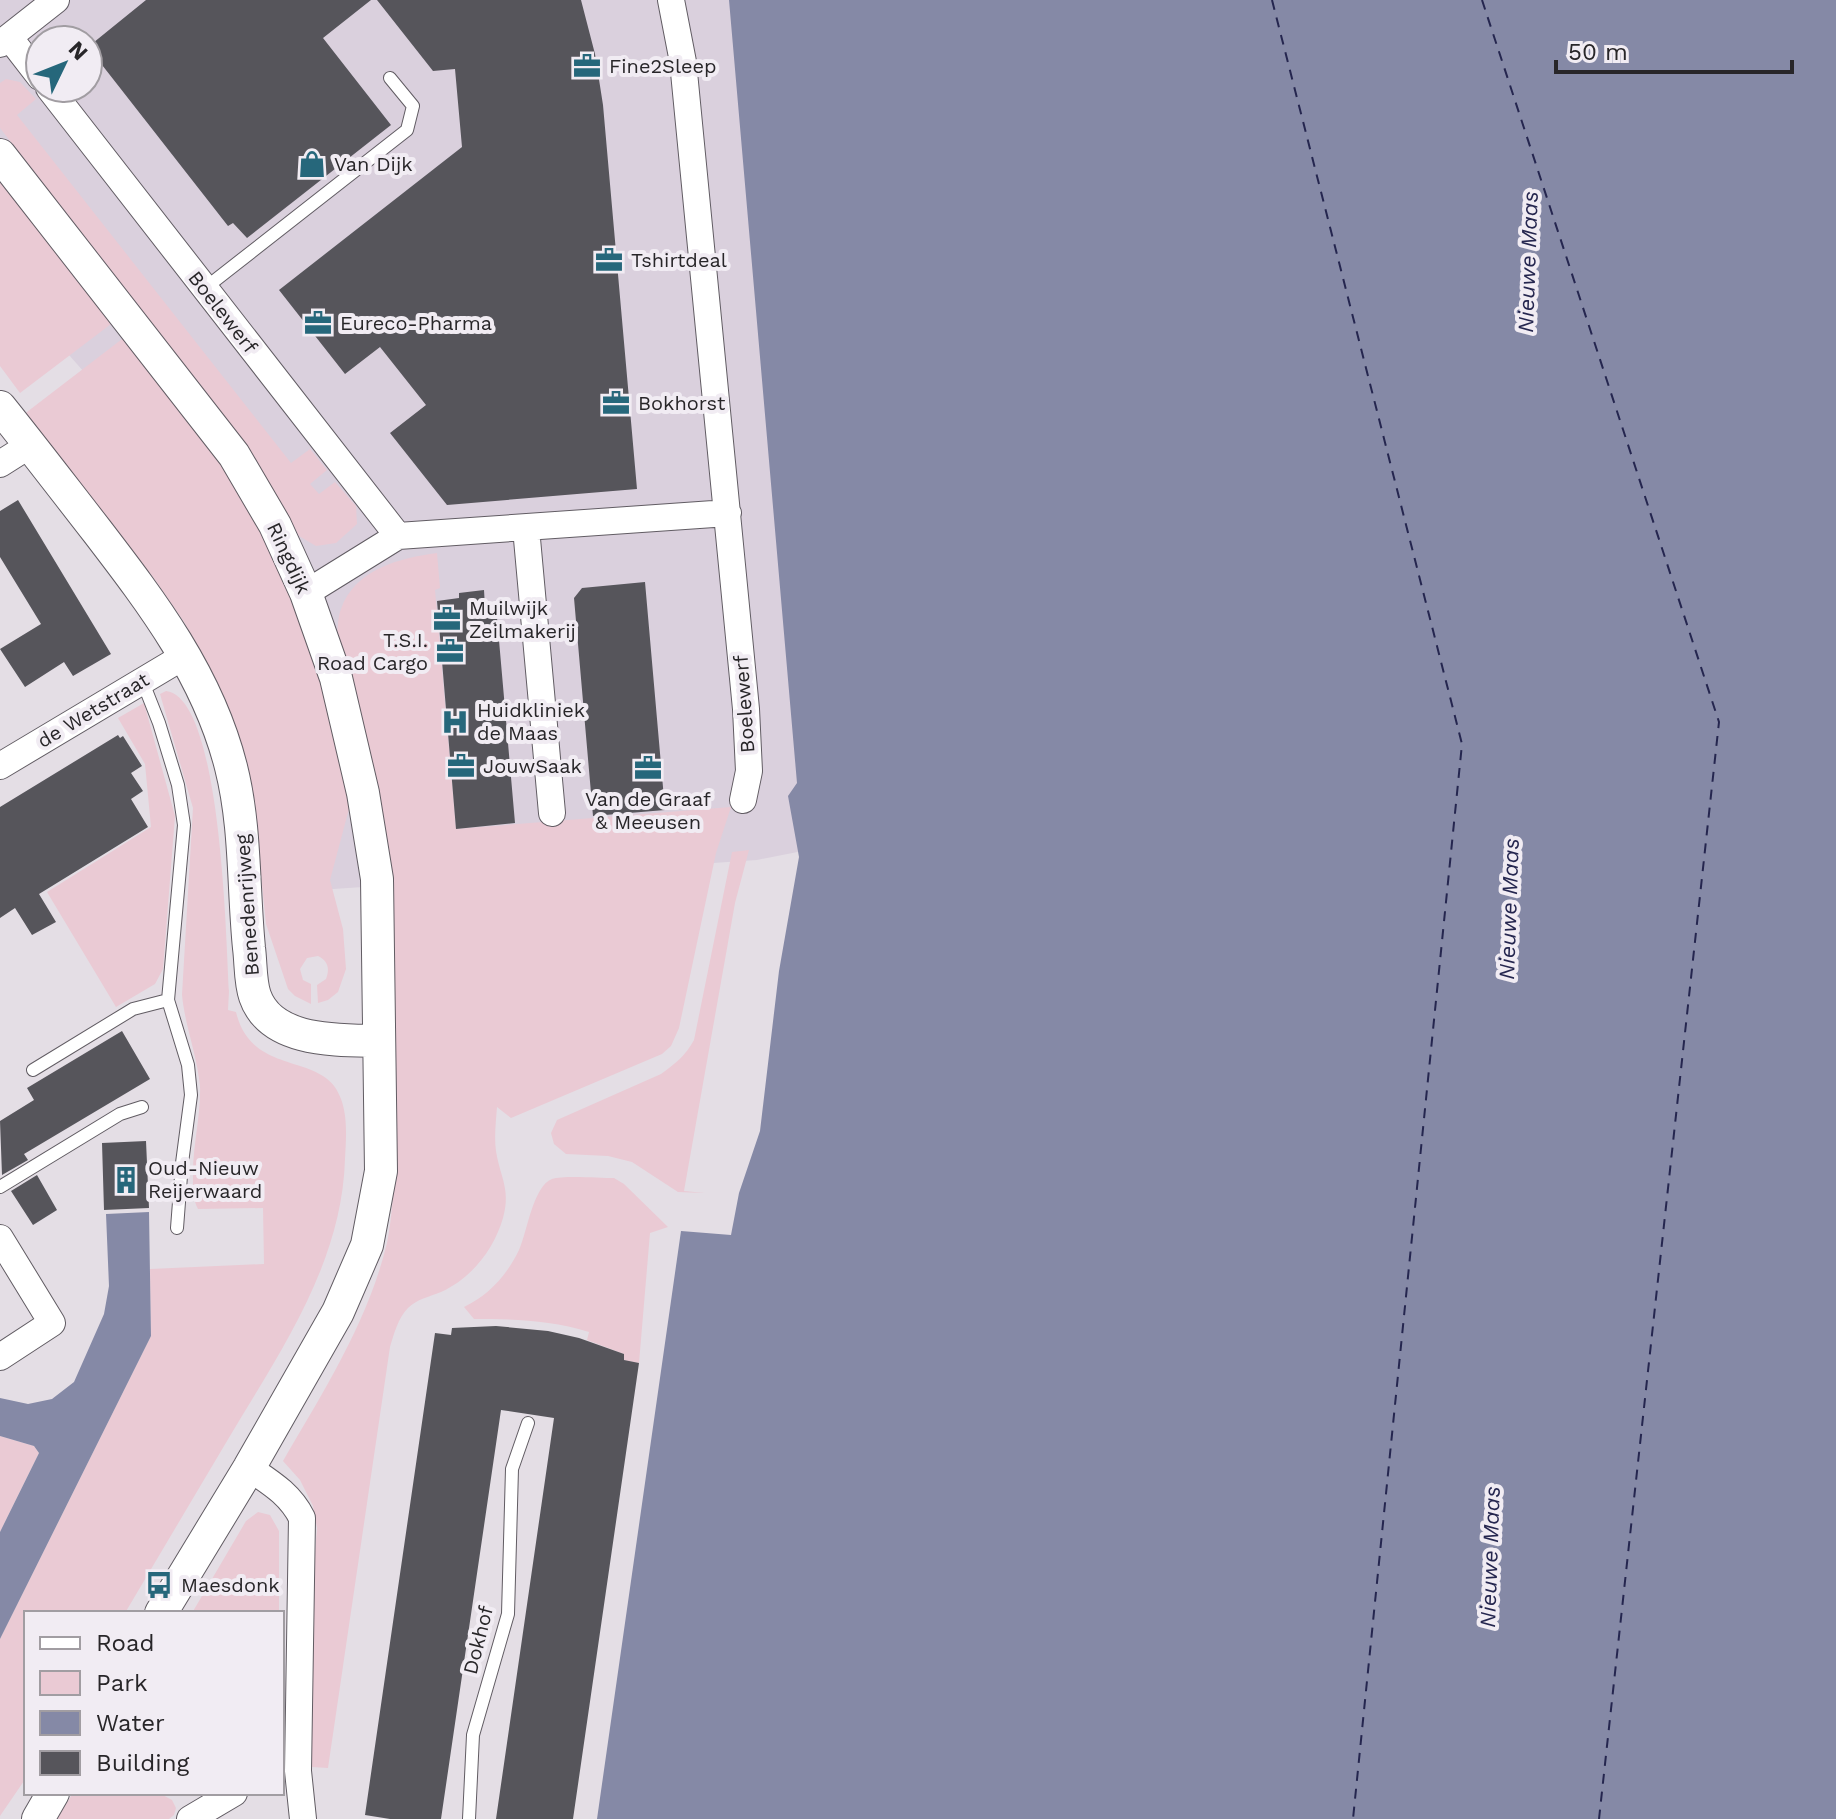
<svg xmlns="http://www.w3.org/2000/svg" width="1836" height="1819" font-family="'Work Sans',sans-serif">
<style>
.built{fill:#dad0dd;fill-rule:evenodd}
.green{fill:#eacad4}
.water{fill:#8589a6}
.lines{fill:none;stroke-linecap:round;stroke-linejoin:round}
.ferry{stroke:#25264f;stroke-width:2;stroke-dasharray:10 8;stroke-linecap:butt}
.building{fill:#56555b}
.service-casing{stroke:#615c63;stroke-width:14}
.minor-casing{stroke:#615c63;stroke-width:28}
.tertiary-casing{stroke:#615c63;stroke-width:34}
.service{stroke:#fff;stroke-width:12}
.minor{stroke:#fff;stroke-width:26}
.tertiary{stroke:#fff;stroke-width:32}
.labels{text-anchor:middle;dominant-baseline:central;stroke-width:8;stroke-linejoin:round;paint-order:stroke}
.poi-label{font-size:20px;fill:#282629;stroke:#f1ecf3;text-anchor:start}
.street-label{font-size:20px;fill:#282629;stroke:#f1ecf3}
.water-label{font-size:22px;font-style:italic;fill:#25264f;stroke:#f1ecf3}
</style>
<rect width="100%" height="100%" fill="#e4dee5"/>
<path class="built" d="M 0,0 L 778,0 L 838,844 L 757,860 L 304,891 L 138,433 L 0,277 ZM 40,40 L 88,40 L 88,88 L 40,88 Z"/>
<path class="green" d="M 6,79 L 20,82 L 36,99 L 17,115 L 291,463 L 310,449 L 327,470 L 310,484 L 319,494 L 335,482 L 356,506 L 357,524 L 336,543 L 316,546 L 299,536 L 259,466 L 219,409 L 0,128 L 0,83 Z
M 0,175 L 115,321 L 20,393 L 0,366 Z
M 126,336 L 224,465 L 260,527 L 293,598 L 325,694 L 350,805 L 330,880 L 343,929 L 346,969 L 338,992 L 328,1000 L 318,1003 L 317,985 L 326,979 C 330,968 328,961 318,956 L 307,958 L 300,969 L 303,980 L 311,984 L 311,1004 L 295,996 L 288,989 L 266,924 L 252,786 L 238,737 L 212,672 L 184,622 L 153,577 L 23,415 Z
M 437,553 L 440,588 L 435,590 L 456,829 L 731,807 L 716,853 L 679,1028 L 671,1046 L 662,1054 L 511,1118 L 497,1107 C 496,1121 494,1137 496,1151 C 500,1177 511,1189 503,1218 C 494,1249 472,1278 441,1292 C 429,1297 417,1299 408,1308 C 398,1318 394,1334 390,1347 L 328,1768 L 312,1767 L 312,1592 L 317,1528 L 313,1506 L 300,1480 L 283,1461 C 323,1392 368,1322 387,1243 C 392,1218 393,1194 395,1169 L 337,635 C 338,626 338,616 341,609 C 355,569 400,558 437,553 Z
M 166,691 C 222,697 226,942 229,991 L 228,1010 L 236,1012 C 252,1079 325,1050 341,1099 C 348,1118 346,1139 345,1159 C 342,1265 279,1353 227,1441 C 193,1498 159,1556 125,1613 L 26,1613 L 26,1778 L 0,1816 L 0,1639 L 151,1336 L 150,1269 L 264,1264 L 263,1208 L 198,1209 C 192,1197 193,1186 193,1173 C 193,1144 201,1115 200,1086 C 197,1055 185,1026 182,995 L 193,808 L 160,694 Z
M 144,703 L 175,816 L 163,969 L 155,984 L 116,1007 L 47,892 L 151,827 L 145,764 L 118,718 Z
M 749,850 L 735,903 L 684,1191 L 705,1193 L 678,1192 L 632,1162 L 608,1156 L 566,1154 L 554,1144 L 551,1133 L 557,1120 L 661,1074 C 675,1064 686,1055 694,1040 L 732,852 Z
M 614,1178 L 624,1184 L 668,1227 L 650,1233 L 639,1363 L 623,1360 L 624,1354 L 587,1340 L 589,1332 C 550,1320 515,1319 474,1319 L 464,1307 C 489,1295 507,1275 519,1250 C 527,1233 533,1186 552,1179 C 563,1175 600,1178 614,1178 Z
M 0,1436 L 34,1446 L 39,1453 L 0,1532 Z
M 258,1512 L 270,1515 L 279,1531 L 279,1613 L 192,1613 L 246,1521 Z
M 73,1793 L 159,1793 L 172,1800 L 176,1808 L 174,1815 L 169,1819 L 57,1819 Z"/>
<path class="water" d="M 729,0 L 1836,0 L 1836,1819 L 597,1819 L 681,1231 L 731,1235 L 739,1193 L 760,1131 L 779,971 L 799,857 L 788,796 L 797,783 Z
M 149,1212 L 151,1336 L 0,1639 L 0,1532 L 39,1453 L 34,1446 L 0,1436 L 0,1398 L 28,1404 L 52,1399 L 74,1382 L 104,1314 L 109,1286 L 106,1214 Z"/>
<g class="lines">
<path class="ferry" d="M 1272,0 L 1462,744 L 1353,1819
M 1482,0 L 1719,722 L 1599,1819"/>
</g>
<path class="building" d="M 146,0 L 371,0 L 323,38 L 391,125 L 247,238 L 233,223 L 228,226 L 88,47 Z
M 377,0 L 581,0 L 595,54 L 603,105 L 637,489 L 447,505 L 390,433 L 426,405 L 380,347 L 345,374 L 279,290 L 462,147 L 455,69 L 433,71 Z
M 18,500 L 111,654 L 73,676 L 64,662 L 25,687 L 0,649 L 41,624 L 0,557 L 0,511 Z
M 645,582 L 665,810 L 593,816 L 574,598 L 582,588 Z
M 484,590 L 485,607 L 496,606 L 515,823 L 456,829 L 437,601 L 459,598 L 459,593 Z
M 118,735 L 120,738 L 123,736 L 142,766 L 131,773 L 143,791 L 131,799 L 148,827 L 39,894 L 56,922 L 32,935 L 15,908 L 0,918 L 0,807 Z
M 122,1031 L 150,1079 L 24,1154 L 28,1160 L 2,1175 L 0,1121 L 34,1100 L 27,1088 Z
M 146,1141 L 149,1208 L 104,1210 L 102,1143 Z
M 37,1175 L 57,1210 L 33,1225 L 11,1191 Z
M 496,1326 L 548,1331 L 579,1338 L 624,1354 L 624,1360 L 639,1363 L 573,1819 L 496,1819 L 554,1418 L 501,1410 L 441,1819 L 390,1819 L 365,1815 L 435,1333 L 451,1335 L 452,1328 Z"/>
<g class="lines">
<g class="service-casing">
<path id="service" d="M 204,289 L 407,130 L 413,106 L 390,78
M 142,680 L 159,723 L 178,785 L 184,825 L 168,1000 L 188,1065 L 191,1095 L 182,1163 L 177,1228
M 33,1070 L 133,1009 L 168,1000
M 0,1187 L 120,1114 L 142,1107
M 469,1819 L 473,1735 L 508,1614 L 512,1469 L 528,1423"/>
</g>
<g class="minor-casing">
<path id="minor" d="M 671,0 L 683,62 L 746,709 L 749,771 L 743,800
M 9,37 L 40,77
M 0,44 L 56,0
M 49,88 L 398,536
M 0,464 L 30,445
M 526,528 L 552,813
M 306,593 L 398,536 L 728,513
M 0,766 L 186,655
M 0,1238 L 52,1323 L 0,1357
M 249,1468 C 271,1483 290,1494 302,1518 L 298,1771 L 303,1819
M 190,1819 L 234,1793"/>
</g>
<g class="tertiary-casing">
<path id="tertiary" d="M 0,155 L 234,455 L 275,525 L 306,593 L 336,678 L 363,793 L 377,879 L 381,1171 L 367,1245 L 338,1312 L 249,1468 L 161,1613
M 0,407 C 33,448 65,490 97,531 C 153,604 208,676 231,767 C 246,826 243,888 249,948 C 251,963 250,982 255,996 C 271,1043 339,1040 378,1041
M 38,1819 L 53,1793"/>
</g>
<use href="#service" class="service"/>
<use href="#minor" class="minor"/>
<use href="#tertiary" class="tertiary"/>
</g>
<defs>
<g id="office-bare" transform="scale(2.16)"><path d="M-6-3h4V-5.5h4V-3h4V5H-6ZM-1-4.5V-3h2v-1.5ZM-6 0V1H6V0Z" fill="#26677b" stroke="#f1ecf3" stroke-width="2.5" paint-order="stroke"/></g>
<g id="shop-bare" transform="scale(2.16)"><path d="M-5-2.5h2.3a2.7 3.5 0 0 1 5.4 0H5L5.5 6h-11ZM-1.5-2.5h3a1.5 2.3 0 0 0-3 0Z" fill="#26677b" stroke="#f1ecf3" stroke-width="2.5" paint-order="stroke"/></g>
<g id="hospital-bare" transform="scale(2.16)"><path d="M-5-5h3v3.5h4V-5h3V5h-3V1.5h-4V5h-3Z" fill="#26677b" stroke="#f1ecf3" stroke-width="2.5" paint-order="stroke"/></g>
<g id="building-bare" transform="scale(2.16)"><path d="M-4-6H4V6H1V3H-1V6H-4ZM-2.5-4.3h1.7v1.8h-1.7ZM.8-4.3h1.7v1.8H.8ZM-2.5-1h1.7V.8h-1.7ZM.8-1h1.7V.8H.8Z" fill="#26677b" stroke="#f1ecf3" stroke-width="2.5" paint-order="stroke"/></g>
<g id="bus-bare" transform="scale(2.16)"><path d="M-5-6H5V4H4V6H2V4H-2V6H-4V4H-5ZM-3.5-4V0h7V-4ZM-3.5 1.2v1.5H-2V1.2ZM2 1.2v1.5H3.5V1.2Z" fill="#26677b" stroke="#f1ecf3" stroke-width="2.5" paint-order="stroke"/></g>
</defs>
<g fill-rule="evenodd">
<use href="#office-bare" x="587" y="66"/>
<use href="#shop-bare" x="312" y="164"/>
<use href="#office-bare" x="609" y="260"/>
<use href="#office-bare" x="318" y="323"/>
<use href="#office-bare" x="616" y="403"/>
<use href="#office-bare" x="447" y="619"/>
<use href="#office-bare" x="450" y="651"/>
<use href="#hospital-bare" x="455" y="722"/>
<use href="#office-bare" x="461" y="766"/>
<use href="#office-bare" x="648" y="768"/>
<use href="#building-bare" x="126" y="1180"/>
<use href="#bus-bare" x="159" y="1585"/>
</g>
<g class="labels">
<g class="poi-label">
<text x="609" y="66">Fine2Sleep</text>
<text x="334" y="164">Van Dijk</text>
<text x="631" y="260">Tshirtdeal</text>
<text x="340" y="323">Eureco-Pharma</text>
<text x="638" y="403">Bokhorst</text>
<text x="469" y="608">Muilwijk<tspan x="469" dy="23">Zeilmakerij</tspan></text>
<text x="428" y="640" text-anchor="end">T.S.I.<tspan x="428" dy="23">Road Cargo</tspan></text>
<text x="477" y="710">Huidkliniek<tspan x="477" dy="23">de Maas</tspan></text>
<text x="483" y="766">JouwSaak</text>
<text x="648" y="799" text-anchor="middle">Van de Graaf<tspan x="648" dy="23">&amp; Meeusen</tspan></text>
<text x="148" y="1168">Oud-Nieuw<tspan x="148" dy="23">Reijerwaard</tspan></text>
<text x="181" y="1585">Maesdonk</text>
</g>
<g class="street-label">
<text transform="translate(223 312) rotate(52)">Boelewerf</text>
<text transform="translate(289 558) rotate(65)">Ringdijk</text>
<text transform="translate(744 704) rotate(-94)">Boelewerf</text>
<text transform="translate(93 710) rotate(-31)">de Wetstraat</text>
<text transform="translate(247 905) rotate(-94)">Benedenrijweg</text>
<text transform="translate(478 1640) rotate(-76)">Dokhof</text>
</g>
<g class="water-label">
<text transform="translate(1528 262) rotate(-88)">Nieuwe Maas</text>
<text transform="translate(1509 909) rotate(-88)">Nieuwe Maas</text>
<text transform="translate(1490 1557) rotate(-88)">Nieuwe Maas</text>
</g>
</g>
<rect x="24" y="1611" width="260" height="184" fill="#f1ecf3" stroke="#a19da2" stroke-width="2"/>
<rect x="40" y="1637" width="40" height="12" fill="#ffffff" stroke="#a19da2" stroke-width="2"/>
<text x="96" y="1651" font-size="24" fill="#282629">Road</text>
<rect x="40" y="1671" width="40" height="24" fill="#eacad4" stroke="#a19da2" stroke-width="2"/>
<text x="96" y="1691" font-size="24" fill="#282629">Park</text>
<rect x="40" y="1711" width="40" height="24" fill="#8589a6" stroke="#a19da2" stroke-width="2"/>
<text x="96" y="1731" font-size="24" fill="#282629">Water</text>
<rect x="40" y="1751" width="40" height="24" fill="#56555b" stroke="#a19da2" stroke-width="2"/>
<text x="96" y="1771" font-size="24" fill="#282629">Building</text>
<g transform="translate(64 64) rotate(47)"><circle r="38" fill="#f1ecf3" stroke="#a19da2" stroke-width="2"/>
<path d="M0-6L14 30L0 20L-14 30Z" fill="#26677b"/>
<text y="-12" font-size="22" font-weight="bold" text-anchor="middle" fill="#282629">N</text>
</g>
<path d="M1556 60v12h236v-12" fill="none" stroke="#282629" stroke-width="4"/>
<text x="1568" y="60" font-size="24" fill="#282629" stroke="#f1ecf3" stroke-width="6" paint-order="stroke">50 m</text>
</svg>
